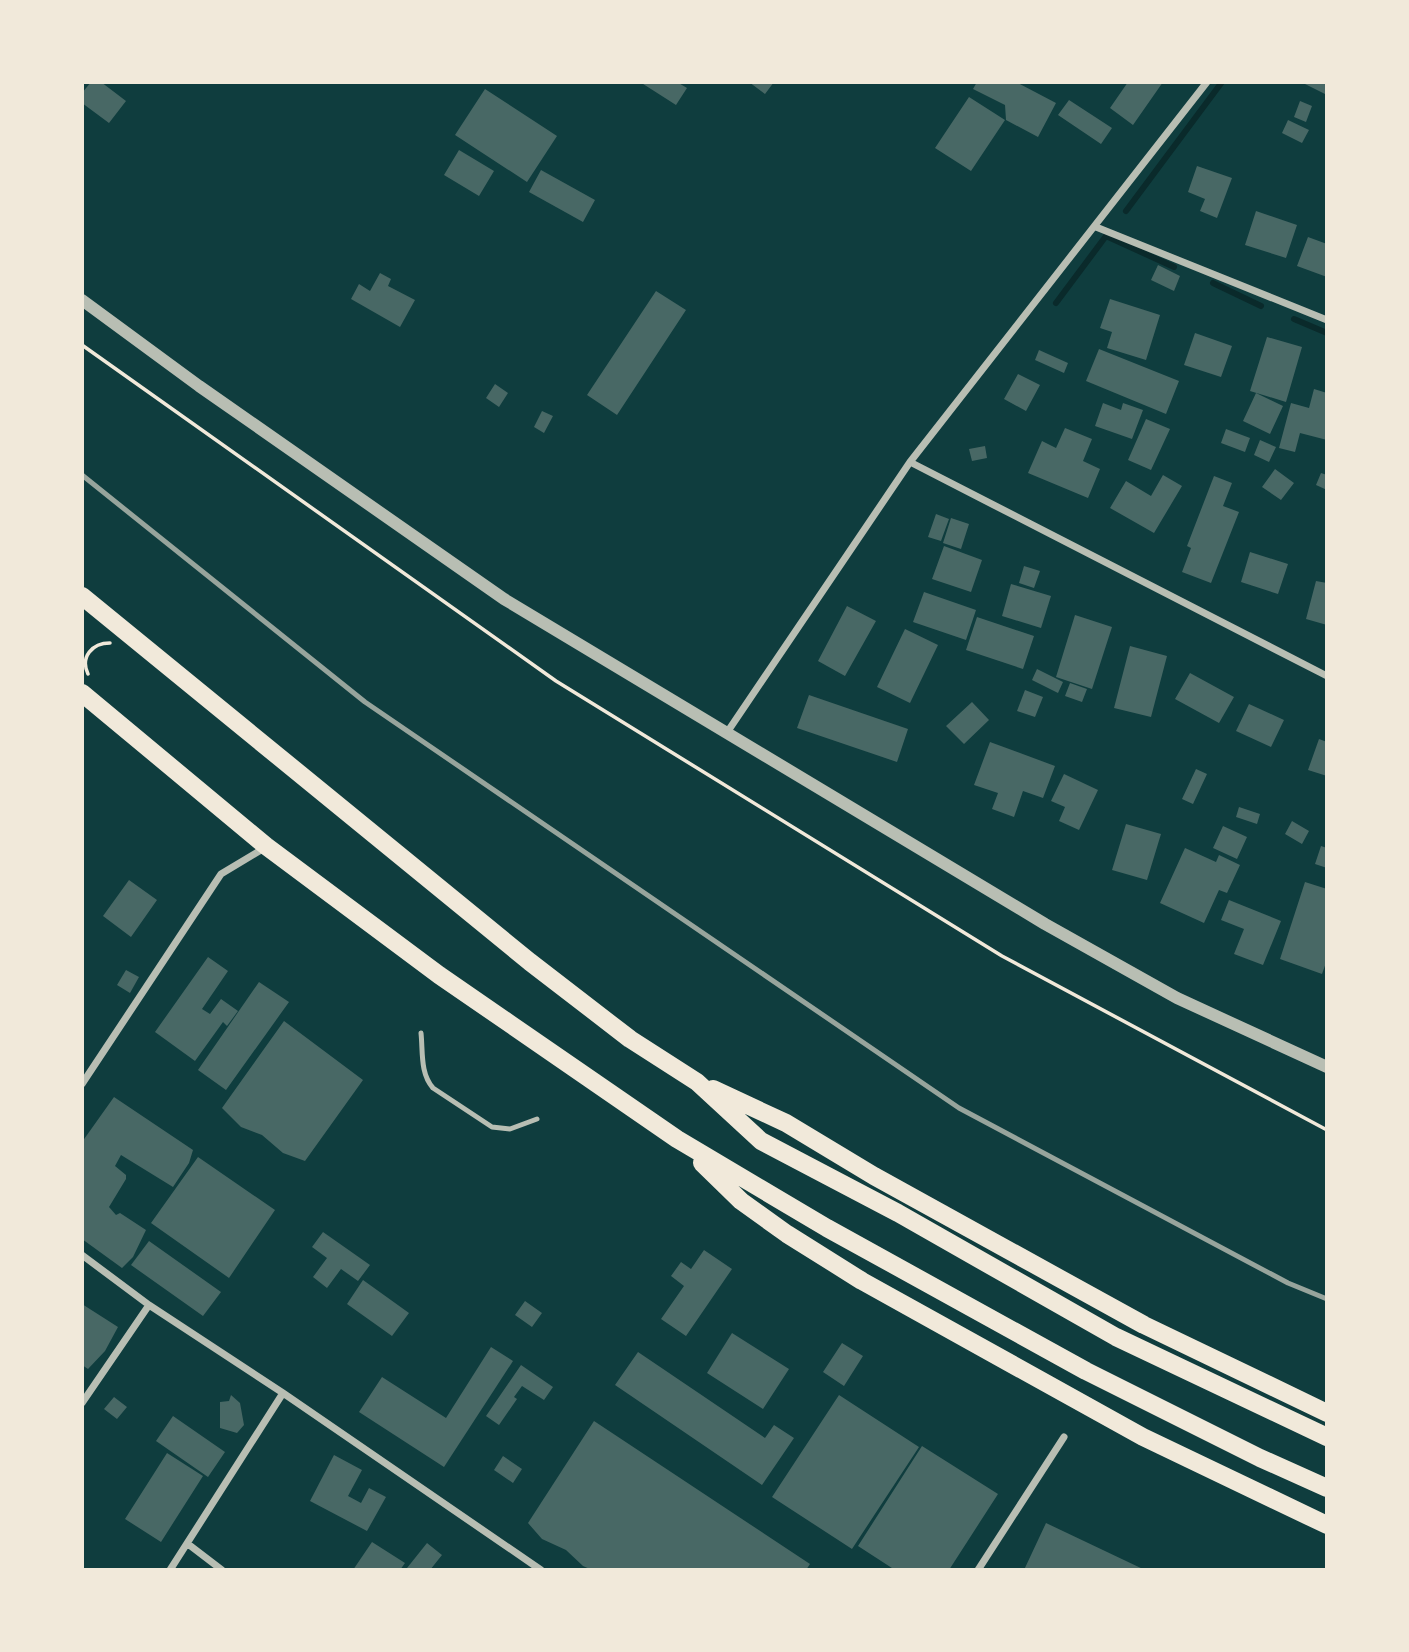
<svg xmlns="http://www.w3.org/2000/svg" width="1409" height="1652" font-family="Signika,sans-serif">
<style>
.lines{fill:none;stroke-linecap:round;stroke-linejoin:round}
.stream{stroke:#0a2a2b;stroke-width:6}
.building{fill:#486865}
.path{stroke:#f1e9da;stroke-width:3.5}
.service{stroke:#b8beb3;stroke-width:5}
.minor{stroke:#b8beb3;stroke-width:7}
.tertiary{stroke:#b8beb3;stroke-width:12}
.trunk{stroke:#f1e9da;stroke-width:18}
.rail{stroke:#97a49c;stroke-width:5}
</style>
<rect width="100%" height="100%" fill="#0f3d3e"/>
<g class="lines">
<path class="stream" d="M 1126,211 L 1222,82
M 1213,283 L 1261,306
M 1056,303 L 1106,236 L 1174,267
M 1294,319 L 1327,333"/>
</g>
<path class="building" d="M 91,82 L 101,82 L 126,101 L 109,123 L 82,103 L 82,93 Z
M 640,82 L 677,82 L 687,88 L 676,105 Z
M 749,82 L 774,82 L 765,94 Z
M 977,82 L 1016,82 L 1056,103 L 1038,137 L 1006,120 L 1005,105 L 973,89 Z
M 1128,82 L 1163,82 L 1133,125 L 1110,108 Z
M 1301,82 L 1327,82 L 1327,95 Z
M 485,89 L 557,136 L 527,182 L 455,135 Z
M 969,97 L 1005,120 L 971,171 L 935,148 Z
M 1069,100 L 1112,128 L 1101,144 L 1058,115 Z
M 1300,101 L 1312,106 L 1306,122 L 1294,117 Z
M 1288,120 L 1309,130 L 1302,143 L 1282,133 Z
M 459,150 L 494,171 L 479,196 L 444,175 Z
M 1197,166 L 1232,178 L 1217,218 L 1200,211 L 1205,199 L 1188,192 Z
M 541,170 L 595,200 L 583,222 L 529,192 Z
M 1256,211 L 1297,225 L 1286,258 L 1245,245 Z
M 1308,237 L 1327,244 L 1327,277 L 1297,266 Z
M 1158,265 L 1180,276 L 1174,291 L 1151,280 Z
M 380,273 L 391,279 L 388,286 L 415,300 L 400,327 L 351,299 L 359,284 L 370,291 Z
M 656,291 L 686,310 L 617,415 L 587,395 Z
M 1110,299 L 1160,315 L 1146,360 L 1107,348 L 1112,332 L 1100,328 Z
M 1195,333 L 1232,346 L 1221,377 L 1184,365 Z
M 1267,337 L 1302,347 L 1286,402 L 1250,391 Z
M 1099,349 L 1179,381 L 1166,414 L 1086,381 Z
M 1039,350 L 1068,363 L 1064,373 L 1035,360 Z
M 1018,374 L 1040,385 L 1026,411 L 1004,399 Z
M 495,384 L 508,393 L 499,407 L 486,398 Z
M 1314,389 L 1327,393 L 1327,440 L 1300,433 L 1295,452 L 1279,448 L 1291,403 L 1309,408 Z
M 1256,393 L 1283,406 L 1270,434 L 1243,421 Z
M 1103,403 L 1121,410 L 1123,403 L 1143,410 L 1132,439 L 1095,426 Z
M 542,411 L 553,416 L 544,433 L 534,427 Z
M 1146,419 L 1170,429 L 1151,470 L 1128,460 Z
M 1065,428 L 1092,439 L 1083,461 L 1100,469 L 1088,498 L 1028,473 L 1042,441 L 1056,448 Z
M 1226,429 L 1250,438 L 1245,452 L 1221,443 Z
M 1260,440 L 1276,447 L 1269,462 L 1254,455 Z
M 985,446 L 987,458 L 972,461 L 969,449 Z
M 1275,469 L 1294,483 L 1281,500 L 1262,487 Z
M 1321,473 L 1327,475 L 1327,490 L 1316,485 Z
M 1163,475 L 1182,486 L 1154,533 L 1110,508 L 1126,481 L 1151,496 Z
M 1214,476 L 1232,483 L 1223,506 L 1239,512 L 1211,583 L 1182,572 L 1191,548 L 1187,546 Z
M 936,514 L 949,519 L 941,541 L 928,537 Z
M 951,518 L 969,524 L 961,549 L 943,543 Z
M 944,546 L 982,560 L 971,592 L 932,579 Z
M 1250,552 L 1288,564 L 1278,594 L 1241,582 Z
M 1024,566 L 1040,571 L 1034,588 L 1019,583 Z
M 1316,581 L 1327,583 L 1327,625 L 1306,619 Z
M 1011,584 L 1051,596 L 1041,628 L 1002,616 Z
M 924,592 L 976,610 L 966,640 L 913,622 Z
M 847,606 L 876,621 L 845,676 L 818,661 Z
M 1075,615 L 1112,627 L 1092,689 L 1056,677 Z
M 977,617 L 1034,636 L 1023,669 L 966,650 Z
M 905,629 L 938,645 L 910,703 L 877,687 Z
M 1130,646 L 1167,656 L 1151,717 L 1114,708 Z
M 1037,669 L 1063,682 L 1058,693 L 1032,680 Z
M 1190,673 L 1234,697 L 1219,723 L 1175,699 Z
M 1070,683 L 1087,689 L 1082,702 L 1065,696 Z
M 1025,690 L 1043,697 L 1035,717 L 1017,711 Z
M 809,695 L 908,729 L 897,762 L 797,728 Z
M 972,702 L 989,720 L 964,744 L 946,726 Z
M 1249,704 L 1284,720 L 1271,747 L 1236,731 Z
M 1319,739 L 1327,742 L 1327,776 L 1308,770 Z
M 990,742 L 1055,766 L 1043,798 L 1023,791 L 1014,817 L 992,809 L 998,793 L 974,785 Z
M 1196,769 L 1207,774 L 1193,804 L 1182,799 Z
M 1064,774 L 1098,790 L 1079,830 L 1059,821 L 1065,807 L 1051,801 Z
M 1239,807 L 1260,814 L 1257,824 L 1236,817 Z
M 1292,821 L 1309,831 L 1302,844 L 1285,834 Z
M 1126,824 L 1161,834 L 1147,880 L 1112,870 Z
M 1223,826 L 1247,837 L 1237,859 L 1213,848 Z
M 1321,846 L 1327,848 L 1327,868 L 1315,864 Z
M 1185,848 L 1216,862 L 1219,855 L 1240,865 L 1227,893 L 1219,890 L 1204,923 L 1160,903 Z
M 129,880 L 157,900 L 131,937 L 103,916 Z
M 1305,882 L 1327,889 L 1327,960 L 1322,974 L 1280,959 Z
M 1229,900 L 1281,921 L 1263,965 L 1234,954 L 1244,929 L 1221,920 Z
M 208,957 L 228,971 L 202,1009 L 210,1014 L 221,999 L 238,1011 L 227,1026 L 223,1022 L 195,1061 L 155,1032 Z
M 126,970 L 139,977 L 130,993 L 117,985 Z
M 259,982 L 289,1002 L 226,1090 L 198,1070 Z
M 284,1021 L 363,1080 L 305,1161 L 283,1153 L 262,1135 L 241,1127 L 222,1108 Z
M 114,1097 L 193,1150 L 189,1163 L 173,1187 L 121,1155 L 115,1166 L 126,1175 L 126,1179 L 109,1207 L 116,1215 L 120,1213 L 146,1230 L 133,1257 L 122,1268 L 82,1239 L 82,1142 Z
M 198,1157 L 275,1210 L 229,1278 L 151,1223 Z
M 323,1232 L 370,1265 L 358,1281 L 341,1269 L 327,1288 L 313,1277 L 327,1258 L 312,1247 Z
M 149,1241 L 221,1292 L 203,1316 L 131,1265 Z
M 704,1250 L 732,1269 L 686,1336 L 661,1319 L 684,1286 L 671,1276 L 681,1262 L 691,1269 Z
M 363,1280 L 409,1313 L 392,1336 L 347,1304 Z
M 525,1301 L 542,1313 L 532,1327 L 515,1315 Z
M 82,1304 L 118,1327 L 105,1351 L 88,1369 L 82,1365 Z
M 732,1333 L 789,1369 L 763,1409 L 707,1373 Z
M 842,1343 L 863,1356 L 844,1386 L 823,1372 Z
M 491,1347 L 513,1361 L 444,1467 L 359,1412 L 382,1377 L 446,1418 Z
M 638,1352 L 765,1438 L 774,1425 L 794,1438 L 762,1485 L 615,1385 Z
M 521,1365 L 553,1387 L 544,1400 L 522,1386 L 514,1397 L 517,1399 L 499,1425 L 486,1416 Z
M 231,1395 L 240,1403 L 244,1425 L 237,1433 L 220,1428 L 220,1402 L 229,1401 Z
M 839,1395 L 919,1447 L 852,1549 L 772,1497 Z
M 114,1397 L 127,1407 L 117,1419 L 104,1409 Z
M 173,1416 L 225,1452 L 208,1477 L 156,1441 Z
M 594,1421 L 810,1564 L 806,1570 L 592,1570 L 583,1566 L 566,1550 L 542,1539 L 528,1523 Z
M 922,1446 L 998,1494 L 949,1570 L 895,1570 L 858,1546 Z
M 167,1453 L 203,1476 L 161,1542 L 125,1519 Z
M 334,1455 L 362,1470 L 348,1496 L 361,1503 L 369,1488 L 386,1497 L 367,1531 L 310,1501 Z
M 503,1456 L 522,1469 L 513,1483 L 494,1470 Z
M 1046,1523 L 1145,1570 L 1024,1570 Z
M 372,1542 L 405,1563 L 400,1570 L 353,1570 Z
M 427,1543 L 442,1555 L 430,1570 L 409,1570 L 407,1568 Z"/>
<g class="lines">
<path class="path" d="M 82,345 L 556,681 L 1002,956 L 1327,1130
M 88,674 C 80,657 92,643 110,643"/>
<path class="service" d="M 421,1033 C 423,1052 420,1073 433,1088 L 492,1127 L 510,1129 L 537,1119"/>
<path class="minor" d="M 1096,227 L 1327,320
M 910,462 L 1327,676
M 726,734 L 910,462 L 1207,82
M 82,1084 L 221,874 L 266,847
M 82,1255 L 149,1305 L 283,1393 L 541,1570
M 82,1403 L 149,1305
M 188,1544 L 222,1570
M 170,1570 L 283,1393
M 978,1570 L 1064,1437"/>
<path class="tertiary" d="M 82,300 L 199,386 L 504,599 L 1045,924 L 1177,998 L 1327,1067"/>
<path class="trunk" d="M 82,596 L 530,962 L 630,1039 L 697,1082 L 761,1141 L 898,1213 L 1116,1337 L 1327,1437
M 82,693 L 266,846 L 439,975 L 677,1139 L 827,1228 L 1086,1371 L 1260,1458 L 1327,1488
M 713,1089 L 786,1123 L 874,1176 L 1144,1325 L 1327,1413
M 702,1163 L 741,1201 L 787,1234 L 862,1281 L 1143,1437 L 1327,1525"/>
<path class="rail" d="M 82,475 L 365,702 L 959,1108 L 1288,1283 L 1327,1299"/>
</g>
<rect width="1409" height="1652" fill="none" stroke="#f1e9da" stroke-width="168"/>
</svg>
